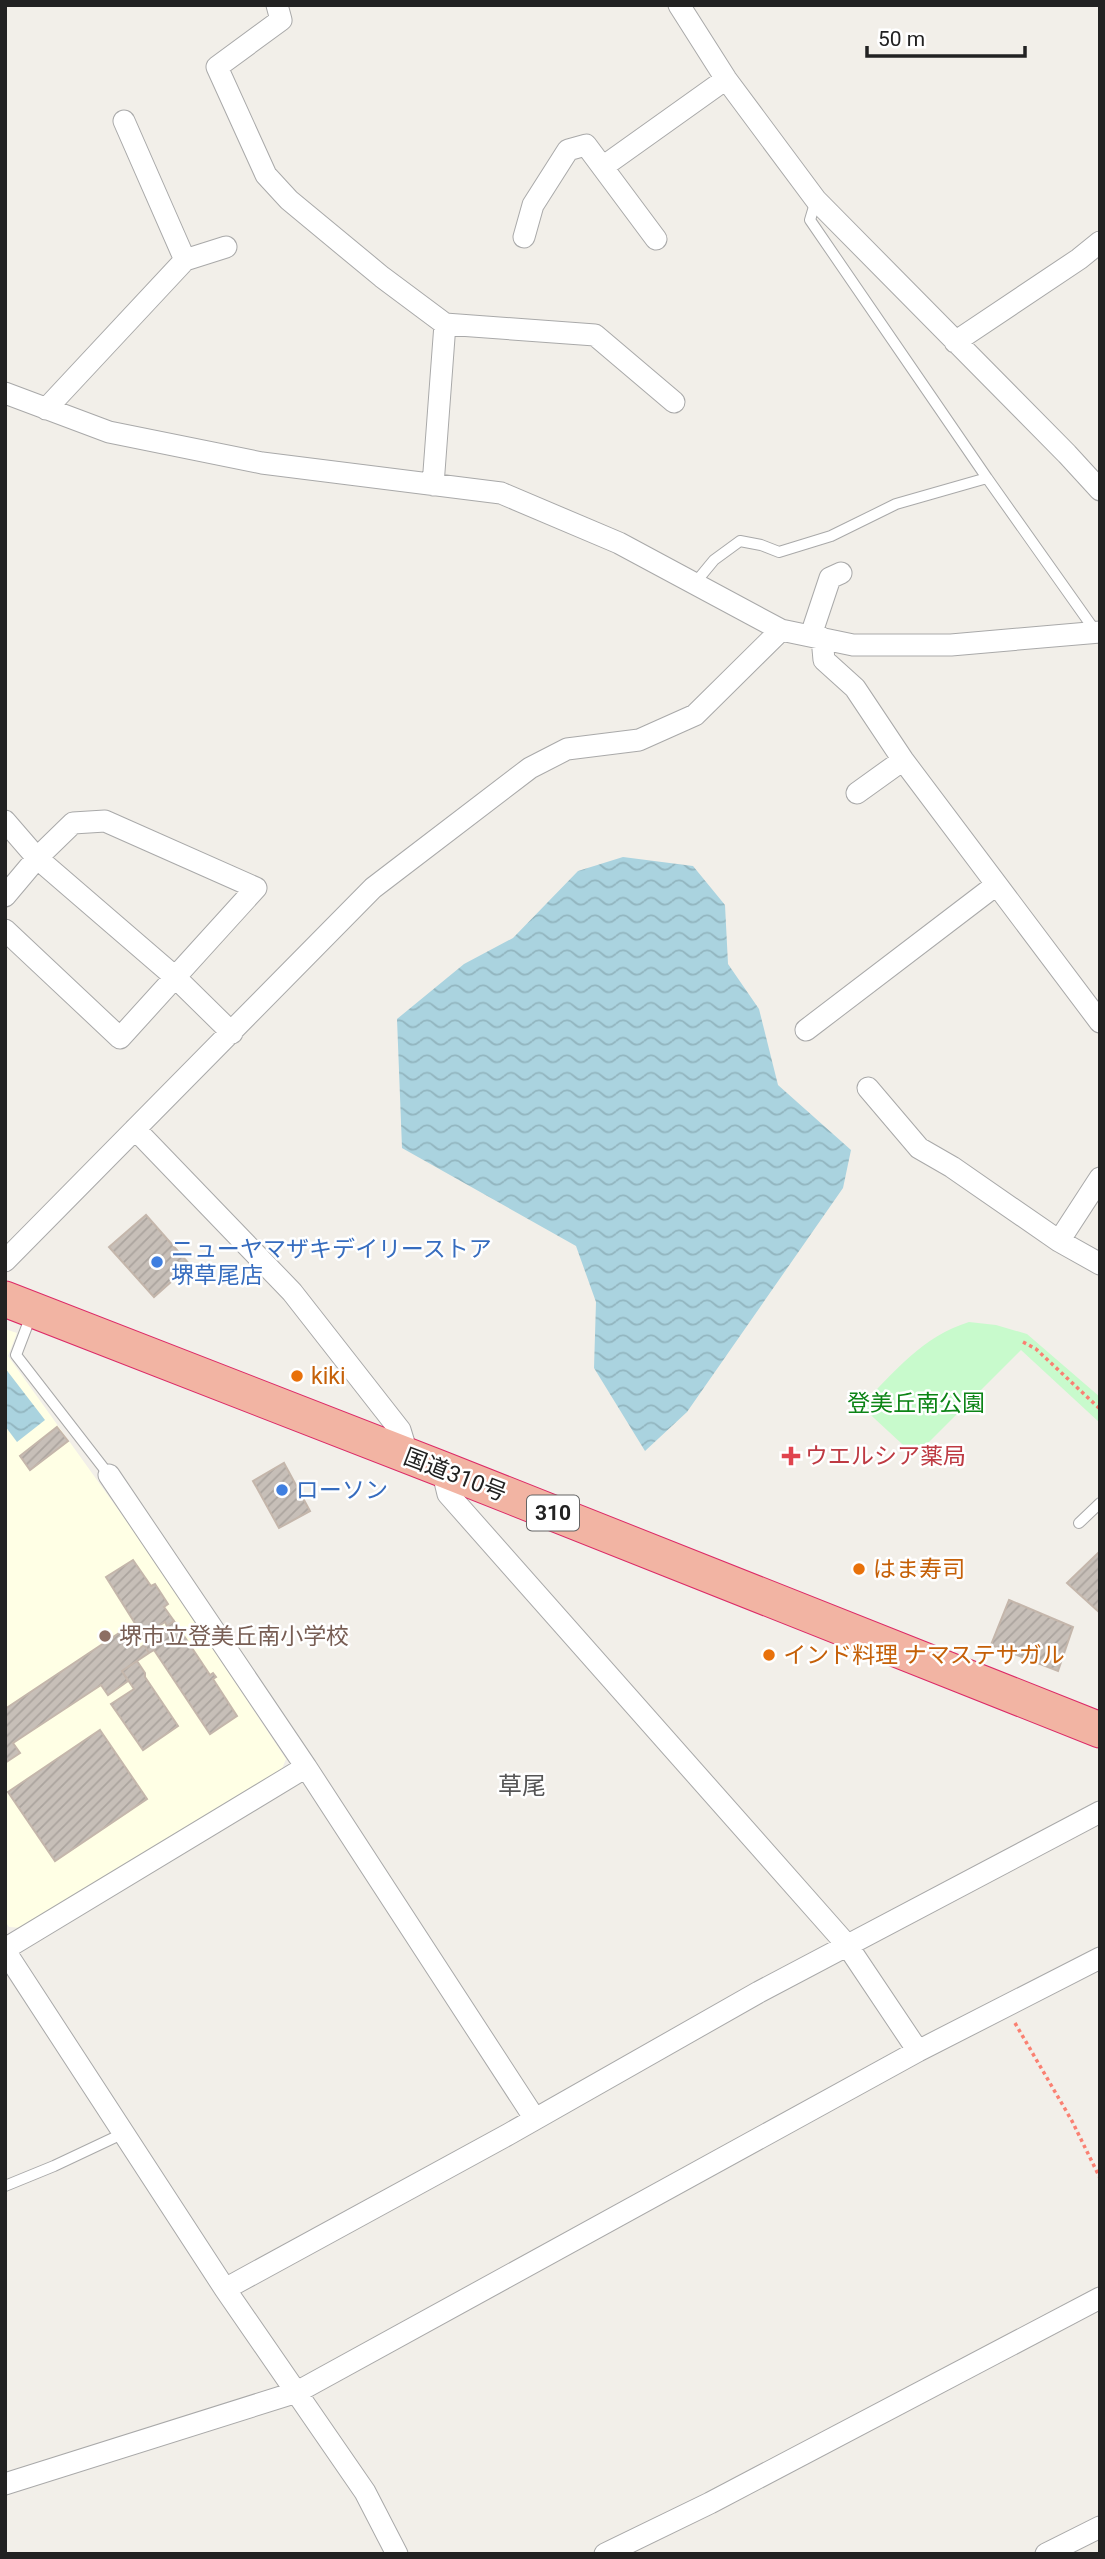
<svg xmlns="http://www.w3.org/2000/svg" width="1105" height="2559" font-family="Roboto,'Noto Sans JP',sans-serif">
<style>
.education{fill:#ffffe5}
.park{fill:#c8facc}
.water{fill:url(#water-waves)}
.building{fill:url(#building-hatch);stroke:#c4b6ab;stroke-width:2}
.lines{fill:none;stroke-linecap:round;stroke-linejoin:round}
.service-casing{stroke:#a9a9a9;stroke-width:12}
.minor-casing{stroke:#a9a9a9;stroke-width:23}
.trunk-casing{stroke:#dc2a67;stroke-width:37}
.path{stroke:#fa8072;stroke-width:3.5;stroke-dasharray:3.5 3.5;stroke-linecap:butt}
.service{stroke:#fff;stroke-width:10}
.minor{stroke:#fff;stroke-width:21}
.trunk{stroke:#f2b4a3;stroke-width:35}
.shop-dot{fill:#3f7fe0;stroke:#fff;stroke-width:2.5}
.food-dot{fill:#e8710a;stroke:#fff;stroke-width:2.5}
.health-dot{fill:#e0444e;stroke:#fff;stroke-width:2.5}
.education-dot{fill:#8d6e63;stroke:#fff;stroke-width:2.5}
.labels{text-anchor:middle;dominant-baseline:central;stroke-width:5;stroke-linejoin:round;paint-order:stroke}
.shield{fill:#fff;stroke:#646464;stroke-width:2}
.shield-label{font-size:21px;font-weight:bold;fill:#222}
.shop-label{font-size:23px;fill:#366cbe;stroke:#fff;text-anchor:start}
.food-label{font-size:23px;fill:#c56008;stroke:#fff;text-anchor:start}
.park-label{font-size:23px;fill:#0c8416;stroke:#fff}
.health-label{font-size:23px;fill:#be3a42;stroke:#fff;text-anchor:start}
.street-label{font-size:23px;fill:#222;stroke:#fff}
.education-label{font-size:23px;fill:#785e54;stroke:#fff;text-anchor:start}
.neighbourhood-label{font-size:24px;fill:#555;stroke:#fff}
</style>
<defs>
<pattern id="water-waves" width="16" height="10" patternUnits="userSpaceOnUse" patternTransform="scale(1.75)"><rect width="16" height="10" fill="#aad3df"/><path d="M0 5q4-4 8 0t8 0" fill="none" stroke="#92b5bf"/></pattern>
<pattern id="building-hatch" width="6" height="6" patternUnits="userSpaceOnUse" patternTransform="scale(1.75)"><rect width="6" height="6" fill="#c7bfb8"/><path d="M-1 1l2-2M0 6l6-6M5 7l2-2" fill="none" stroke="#aba49e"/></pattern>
</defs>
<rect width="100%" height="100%" fill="#f2efe9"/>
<path class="education" d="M 5,1329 L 17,1333 L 8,1356 L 140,1540 L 286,1759 L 281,1771 L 22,1928 L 9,1927 L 5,1921 Z"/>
<path class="park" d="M 969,1322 L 996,1325 L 1027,1334 L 1100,1397 L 1100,1423 L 1021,1350 L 915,1456 L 861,1406 C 894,1372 923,1336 969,1322 Z"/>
<path class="water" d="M 623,857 L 693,866 L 725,905 L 728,964 L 759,1009 L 778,1085 L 851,1150 L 843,1188 L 687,1412 L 645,1451 L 594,1368 L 596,1302 L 576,1246 L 402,1148 L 397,1019 L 464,964 L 513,938 L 578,871 Z
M 5,1368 L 45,1420 L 17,1442 L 5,1426 Z"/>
<path class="building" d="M 146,1215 L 190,1265 L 154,1297 L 109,1247 Z
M 57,1427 L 68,1441 L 30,1470 L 20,1456 Z
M 284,1463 L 310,1511 L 279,1528 L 253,1481 Z
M 1100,1551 L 1100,1613 L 1067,1583 Z
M 133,1560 L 151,1586 L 155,1584 L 168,1604 L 164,1607 L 174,1621 L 167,1626 L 165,1622 L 143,1636 L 106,1577 Z
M 1009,1600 L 1073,1627 L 1058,1671 L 991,1645 Z
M 174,1621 L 210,1675 L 213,1673 L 216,1677 L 213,1679 L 237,1716 L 210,1734 L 154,1650 L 149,1653 L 144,1645 L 169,1629 L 167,1626 Z
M 125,1629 L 139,1649 L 144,1645 L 149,1653 L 122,1671 L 128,1681 L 108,1695 L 101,1685 L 13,1743 L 20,1753 L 5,1763 L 5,1709 Z
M 137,1661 L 145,1673 L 145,1677 L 178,1726 L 143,1750 L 111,1704 L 134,1689 L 122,1671 Z
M 100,1730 L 147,1799 L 55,1861 L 8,1792 Z"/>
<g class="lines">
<g class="service-casing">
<path id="service" d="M 816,200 L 810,220 L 987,478
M 695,583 L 714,560 L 740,541 L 761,545 L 779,552 L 831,536 L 896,504 L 987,478 L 1096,632
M 32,1313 L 16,1355 L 109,1475
M 1079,1523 L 1100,1503
M 5,2186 L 54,2166 L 124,2133"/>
</g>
<g class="minor-casing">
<path id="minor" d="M 277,5 L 281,20 L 217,67 L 266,175 L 289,200 L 382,277 L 445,324 L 595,335 L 674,402
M 679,5 L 726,79 L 816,200 L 1067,454 L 1100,490
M 124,121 L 185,260
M 604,166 L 726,79
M 524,237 L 533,205 L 568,150 L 586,145 L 656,239
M 955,342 L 1079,259 L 1100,242
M 5,393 L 109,432 L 262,463 L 501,493 L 619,543 L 781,630 L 853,645 L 951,645 L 1100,632
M 46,409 L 185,260 L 226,247
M 433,485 L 445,324
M 811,635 L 830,578 L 841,573
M 822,638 L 824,660 L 855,688 L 903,760 L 1100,1022
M 857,793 L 903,760
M 5,821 L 37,858 L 175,977 L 232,1033
M 5,896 L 37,858 L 73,823 L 105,821 L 256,888 L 120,1038 L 5,930
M 806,1030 L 996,885
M 868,1088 L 919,1148 L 952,1167 L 1059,1241 L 1100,1264
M 135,1129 L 292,1292 L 400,1430 L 408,1456
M 1059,1241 L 1100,1178
M 5,1261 L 373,888 L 530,768 L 567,749 L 639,740 L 695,715 L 781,630
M 442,1469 L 448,1494 L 847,1945 L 918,2051
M 306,1767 L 535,2119
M 5,1949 L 306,1767 L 109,1475
M 5,1951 L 225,2289 L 365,2492 L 397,2554
M 225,2289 L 509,2134 L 759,1992 L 1100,1812
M 5,2484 L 297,2392 L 918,2051 L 1100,1958
M 605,2554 L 710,2503 L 1100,2298
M 1046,2554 L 1100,2527"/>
</g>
<g class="trunk-casing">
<path id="trunk" d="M 5,1299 L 442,1469 L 1100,1730"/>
</g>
<path class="path" d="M 1023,1342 L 1036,1349 L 1100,1409
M 1015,2023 L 1072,2121 L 1100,2178"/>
<use href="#service" class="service"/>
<use href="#minor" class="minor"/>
<use href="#trunk" class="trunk"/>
</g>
<g class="shop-dot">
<circle cx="157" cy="1262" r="7"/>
<circle cx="282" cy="1490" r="7"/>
</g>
<g class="food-dot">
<circle cx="297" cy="1376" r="7"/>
<circle cx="859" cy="1569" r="7"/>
<circle cx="769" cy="1655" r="7"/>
</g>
<path class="health-dot" d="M787.5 1445.5h7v7h7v7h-7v7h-7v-7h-7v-7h7z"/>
<circle class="education-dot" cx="105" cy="1636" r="7"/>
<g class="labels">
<rect class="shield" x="527" y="1495.5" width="52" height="35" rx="5"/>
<g class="shield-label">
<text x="553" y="1513">310</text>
</g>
<g class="shop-label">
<text x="171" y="1249">ニューヤマザキデイリーストア<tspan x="171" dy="26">堺草尾店</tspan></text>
<text x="296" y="1490">ローソン</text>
</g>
<g class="food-label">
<text x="311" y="1376">kiki</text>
<text x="873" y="1569">はま寿司</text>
<text x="783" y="1655">インド料理 ナマステサガル</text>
</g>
<g class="park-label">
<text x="916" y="1403">登美丘南公園</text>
</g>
<g class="health-label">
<text x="805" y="1456">ウエルシア薬局</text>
</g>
<g class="street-label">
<text transform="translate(455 1475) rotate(21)">国道310号</text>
</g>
<g class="education-label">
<text x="119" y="1636">堺市立登美丘南小学校</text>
</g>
<g class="neighbourhood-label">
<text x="522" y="1786">草尾</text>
</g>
</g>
<rect width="1105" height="2559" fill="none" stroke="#222222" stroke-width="14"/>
<path d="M867 46v10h158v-10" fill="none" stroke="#222222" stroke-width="3.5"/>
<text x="878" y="46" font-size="21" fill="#222222" stroke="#ffffff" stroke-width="5" paint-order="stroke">50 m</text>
</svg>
